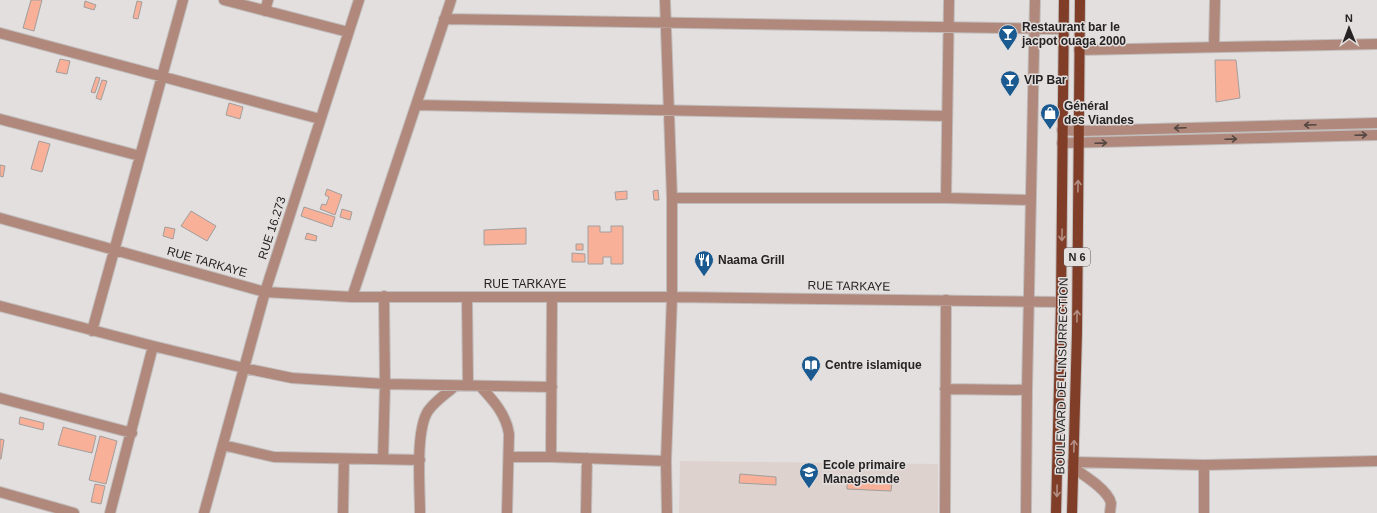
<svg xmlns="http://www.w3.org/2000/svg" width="1377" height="513" font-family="Arial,sans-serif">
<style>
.built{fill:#ded2ce}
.building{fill:#f8b098;stroke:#a19e9d}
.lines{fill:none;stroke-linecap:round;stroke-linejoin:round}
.minor-casing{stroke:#c1bdbc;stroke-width:12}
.major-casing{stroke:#c1bdbc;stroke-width:12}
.minor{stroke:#b0897c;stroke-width:10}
.major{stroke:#803e29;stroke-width:10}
.oneway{stroke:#564742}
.oneway2{stroke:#b28e84}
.labels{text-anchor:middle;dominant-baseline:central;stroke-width:3;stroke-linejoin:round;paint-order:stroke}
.shield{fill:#e3dfde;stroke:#5e5b5b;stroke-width:1}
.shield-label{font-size:11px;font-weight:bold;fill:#252323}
.poi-label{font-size:12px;font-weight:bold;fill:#252323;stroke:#e3dfde;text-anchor:start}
.street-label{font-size:12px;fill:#252323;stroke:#e3dfde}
</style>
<rect width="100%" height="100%" fill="#e3dfde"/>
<path class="built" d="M 680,461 L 938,464 L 938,513 L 679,513 Z"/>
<path class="building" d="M 31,0 L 42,0 L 34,31 L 23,28 Z
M 85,1 L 96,5 L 94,10 L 84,7 Z
M 137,1 L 142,2 L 138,19 L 133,18 Z
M 60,59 L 70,61 L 67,74 L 56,72 Z
M 1215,60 L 1236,60 L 1240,98 L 1216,102 Z
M 96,77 L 100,78 L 95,93 L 91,92 Z
M 102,80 L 107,81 L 101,100 L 96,98 Z
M 229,103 L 243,107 L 240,119 L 226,115 Z
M 39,141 L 50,144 L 42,172 L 31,169 Z
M 0,165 L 5,166 L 3,177 L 0,176 Z
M 327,189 L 342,195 L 335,215 L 320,209 L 322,204 L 326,205 L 329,197 L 325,195 Z
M 658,190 L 659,200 L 654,200 L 653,191 Z
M 627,191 L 627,199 L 616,200 L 615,192 Z
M 304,207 L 335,217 L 332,227 L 301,216 Z
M 342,209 L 352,212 L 350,220 L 340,217 Z
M 191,211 L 216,226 L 207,241 L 181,226 Z
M 588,226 L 600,226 L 600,232 L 611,232 L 611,226 L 623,226 L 623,264 L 611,264 L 611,257 L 603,257 L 603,264 L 588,264 Z
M 165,227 L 175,229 L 173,239 L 163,236 Z
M 526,228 L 526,244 L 484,245 L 484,230 Z
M 307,233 L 317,236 L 316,241 L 305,239 Z
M 576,244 L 583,244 L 583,250 L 576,250 Z
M 572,253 L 585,254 L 585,262 L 572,262 Z
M 20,417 L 44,423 L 43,430 L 19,424 Z
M 63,427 L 96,436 L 92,453 L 58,445 Z
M 100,436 L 117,441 L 106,484 L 89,480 Z
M 0,439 L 4,440 L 1,459 L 0,459 Z
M 740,474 L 776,477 L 776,485 L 739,483 Z
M 847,480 L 892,482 L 891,491 L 847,489 Z
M 95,484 L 105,486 L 101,504 L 91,502 Z"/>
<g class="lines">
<g class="minor-casing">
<path id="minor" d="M 224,0 L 348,32
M 665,0 L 672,198 L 672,297 L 666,461 L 667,513
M 265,11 L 268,0
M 444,19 L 1064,29
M 0,33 L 320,119
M 1214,47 L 1215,0
M 1079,50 L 1377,44
M 416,105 L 947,116
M 0,119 L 140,156
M 1062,130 L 1079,131 L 1377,123
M 1062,143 L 1377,135
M 672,198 L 946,198 L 1031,200
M 946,198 L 949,0
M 0,218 L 265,292 L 352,297 L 672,297 L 1061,302
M 352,297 L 451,0
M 467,297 L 468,385
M 0,306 L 153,346 L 244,368 L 292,378 L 385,384 L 552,387
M 92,331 L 183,0
M 480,386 C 493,400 506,414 509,434 L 507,513
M 945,389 L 1027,390
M 0,398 L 132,433
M 223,445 L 274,457 L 420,460
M 509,457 L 551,457 L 666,461
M 551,457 L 552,298
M 383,459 L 385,384 L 384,296
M 1073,462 L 1204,465 L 1377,461
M 1073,468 C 1084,475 1108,490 1111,503 C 1111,506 1110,510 1110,513
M 0,492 L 74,513
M 110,513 L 153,346
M 204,513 L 265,292 L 359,0
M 343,513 L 344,459
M 420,513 C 420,489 415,431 428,411 C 435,401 446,394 455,386
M 586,513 L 587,458
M 945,513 L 946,300
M 1026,513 L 1027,390 L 1035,0
M 1204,513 L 1204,465"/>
</g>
<g class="major-casing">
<path id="major" d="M 1056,513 L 1061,302 L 1064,0
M 1072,513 L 1077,332 L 1080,0"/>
</g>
<use href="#minor" class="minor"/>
<use href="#major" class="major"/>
</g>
<defs><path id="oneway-shaft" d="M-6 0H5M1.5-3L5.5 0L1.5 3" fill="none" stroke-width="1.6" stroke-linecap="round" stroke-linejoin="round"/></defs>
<g class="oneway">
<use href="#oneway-shaft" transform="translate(1310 125) rotate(178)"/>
<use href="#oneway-shaft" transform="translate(1180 128) rotate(178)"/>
<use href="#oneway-shaft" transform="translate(1361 135) rotate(-2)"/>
<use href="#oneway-shaft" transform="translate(1231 139) rotate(-2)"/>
<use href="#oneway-shaft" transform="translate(1101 143) rotate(-2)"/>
</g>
<g class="oneway2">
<use href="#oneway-shaft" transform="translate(1078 186) rotate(-89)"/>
<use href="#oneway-shaft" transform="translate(1062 235) rotate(91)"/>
<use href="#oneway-shaft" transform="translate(1077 316) rotate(-89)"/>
<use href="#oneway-shaft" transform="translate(1074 446) rotate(-88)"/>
<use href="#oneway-shaft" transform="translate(1057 491) rotate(91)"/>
</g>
<defs>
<g id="bar-pin" transform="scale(1)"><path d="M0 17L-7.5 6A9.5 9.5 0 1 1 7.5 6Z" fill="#1a5a90" stroke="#e3dfde"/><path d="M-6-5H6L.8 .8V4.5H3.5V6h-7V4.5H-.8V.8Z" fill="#fff"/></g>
<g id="shop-pin" transform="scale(1)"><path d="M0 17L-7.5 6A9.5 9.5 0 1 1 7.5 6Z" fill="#1a5a90" stroke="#e3dfde"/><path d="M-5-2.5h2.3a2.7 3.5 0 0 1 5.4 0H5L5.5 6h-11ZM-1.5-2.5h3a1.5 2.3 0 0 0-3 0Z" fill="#fff"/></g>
<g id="restaurant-pin" transform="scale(1)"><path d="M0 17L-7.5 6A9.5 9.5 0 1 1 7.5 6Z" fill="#1a5a90" stroke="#e3dfde"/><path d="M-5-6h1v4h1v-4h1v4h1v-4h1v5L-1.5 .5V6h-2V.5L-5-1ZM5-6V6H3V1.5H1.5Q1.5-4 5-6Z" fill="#fff"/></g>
<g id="library-pin" transform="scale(1)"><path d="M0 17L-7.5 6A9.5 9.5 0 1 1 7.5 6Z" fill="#1a5a90" stroke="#e3dfde"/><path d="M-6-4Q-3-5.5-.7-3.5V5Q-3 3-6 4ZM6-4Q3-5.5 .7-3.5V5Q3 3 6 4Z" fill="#fff"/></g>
<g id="school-pin" transform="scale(1)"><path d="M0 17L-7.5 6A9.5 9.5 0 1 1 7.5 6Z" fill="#1a5a90" stroke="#e3dfde"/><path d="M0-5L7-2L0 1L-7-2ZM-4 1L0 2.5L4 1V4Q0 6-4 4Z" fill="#fff"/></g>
</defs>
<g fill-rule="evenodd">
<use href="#bar-pin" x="1008" y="34"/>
<use href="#bar-pin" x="1010" y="80"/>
<use href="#shop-pin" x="1050" y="113"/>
<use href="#restaurant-pin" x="704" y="260"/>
<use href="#library-pin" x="811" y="365"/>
<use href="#school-pin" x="809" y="472"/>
</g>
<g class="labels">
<rect class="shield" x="1064" y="248" width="26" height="18" rx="3"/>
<g class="shield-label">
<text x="1077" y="257">N 6</text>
</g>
<g class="poi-label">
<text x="1022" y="27">Restaurant bar le<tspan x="1022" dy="14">jacpot ouaga 2000</tspan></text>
<text x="1024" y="80">VIP Bar</text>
<text x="1064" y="106">Général<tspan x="1064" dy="14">des Viandes</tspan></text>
<text x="718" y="260">Naama Grill</text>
<text x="825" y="365">Centre islamique</text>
<text x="823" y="465">Ecole primaire<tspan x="823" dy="14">Managsomde</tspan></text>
</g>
<g class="street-label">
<text transform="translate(272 228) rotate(-72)">RUE 16.273</text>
<text transform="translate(207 262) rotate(16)">RUE TARKAYE</text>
<text x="525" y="284">RUE TARKAYE</text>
<text transform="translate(849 286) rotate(1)">RUE TARKAYE</text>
<text transform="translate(1062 376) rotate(-89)">BOULEVARD DE L'INSURRECTION</text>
</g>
</g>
<g transform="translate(1349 28) rotate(359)" stroke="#e3dfde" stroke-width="3" paint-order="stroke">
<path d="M0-3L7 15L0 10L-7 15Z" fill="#252323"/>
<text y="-6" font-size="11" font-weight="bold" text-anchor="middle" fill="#252323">N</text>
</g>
</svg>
